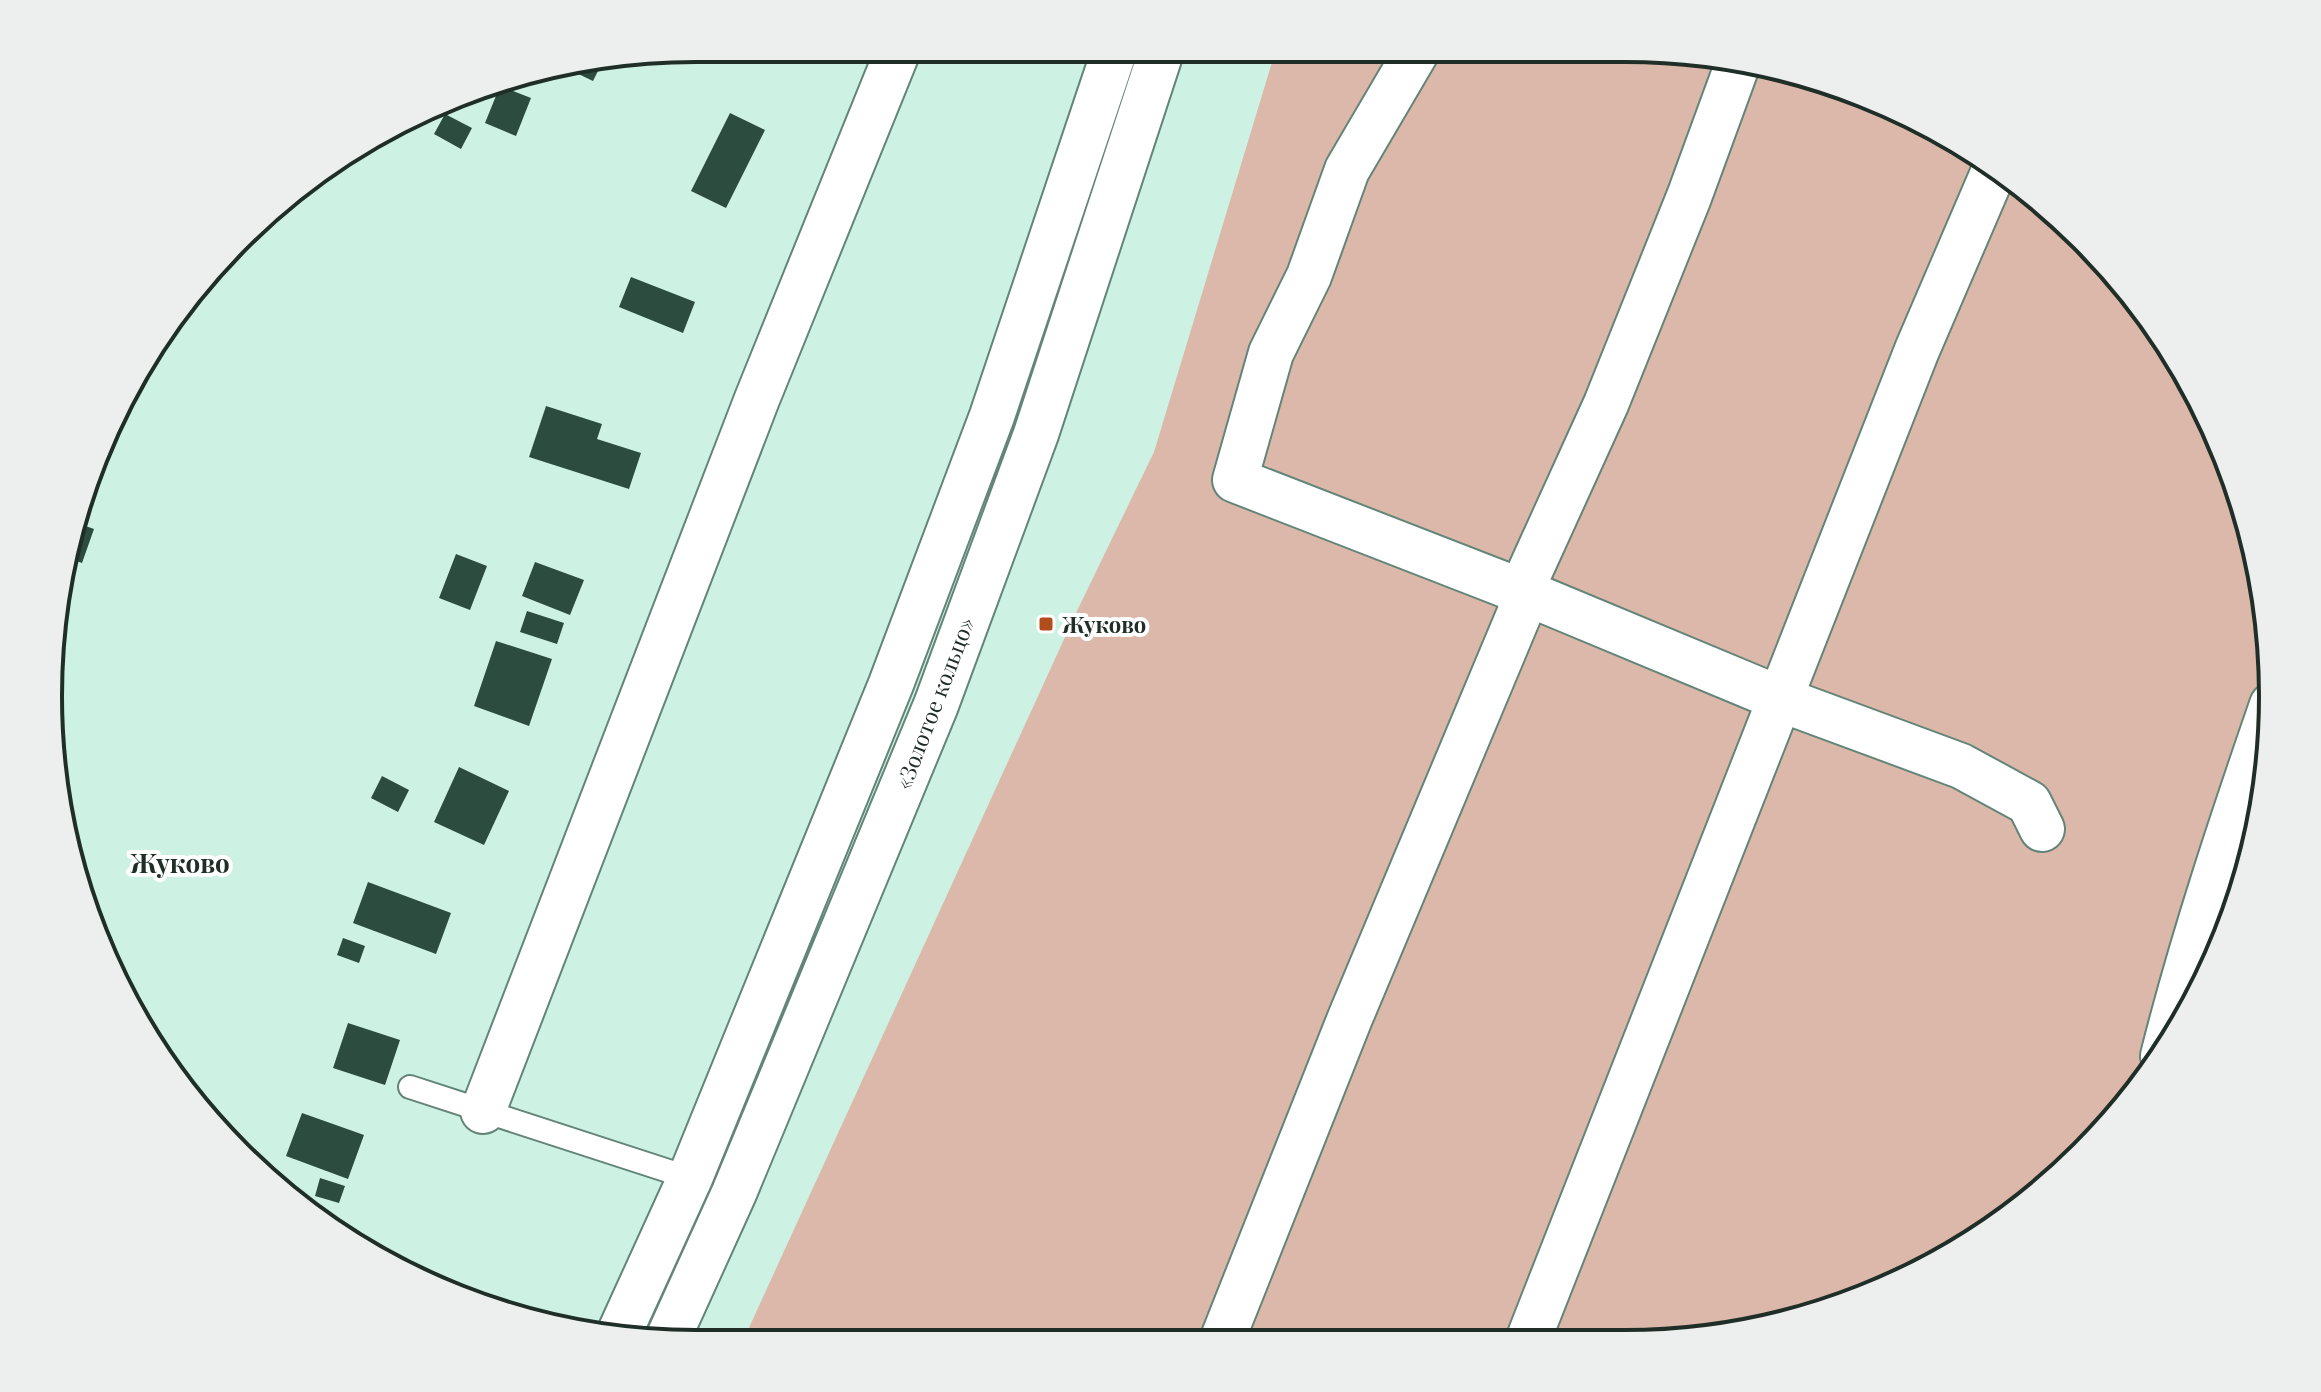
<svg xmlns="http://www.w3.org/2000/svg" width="2321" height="1392" font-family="'Playfair Display',serif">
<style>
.green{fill:#dcb8aa}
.building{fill:#2c4c40}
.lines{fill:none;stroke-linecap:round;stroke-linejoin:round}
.service-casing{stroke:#638578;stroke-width:26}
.minor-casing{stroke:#638578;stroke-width:48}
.trunk-casing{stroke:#638578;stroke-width:48}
.service{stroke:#fff;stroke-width:22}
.minor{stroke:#fff;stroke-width:44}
.trunk{stroke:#fff;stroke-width:44}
.poi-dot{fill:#b14c1d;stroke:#fff;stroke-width:3}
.labels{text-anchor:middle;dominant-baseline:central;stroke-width:8;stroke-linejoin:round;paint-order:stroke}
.poi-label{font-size:22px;font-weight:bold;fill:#202e28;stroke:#fff;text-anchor:start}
.street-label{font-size:22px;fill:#202e28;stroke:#fff}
.quarter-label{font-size:26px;font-weight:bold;fill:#202e28;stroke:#fff}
.rim{fill:none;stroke:#202e28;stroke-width:4}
</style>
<rect width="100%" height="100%" fill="#cdf1e2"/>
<path class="green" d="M 1276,49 L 1668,49 L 1834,83 L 1985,157 L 2084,238 L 2164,336 L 2224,448 L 2261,570 L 2273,696 L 2260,823 L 2223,944 L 2164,1056 L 2083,1155 L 1949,1257 L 1833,1310 L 1668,1343 L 742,1343 L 1076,613 L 1154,452 Z"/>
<path class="building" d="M 602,63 L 593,81 L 568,69 L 575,68 Z
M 500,86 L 531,98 L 516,136 L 485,123 Z
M 730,113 L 765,130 L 726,208 L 691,191 Z
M 445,114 L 472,128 L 461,149 L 434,134 Z
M 631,277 L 695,302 L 683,333 L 619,307 Z
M 546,406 L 602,424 L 597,439 L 641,453 L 629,489 L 529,457 Z
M 77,523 L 94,529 L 82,563 L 71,559 Z
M 456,554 L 487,566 L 470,610 L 439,598 Z
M 535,562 L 584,580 L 570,615 L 522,596 Z
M 527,611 L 564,623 L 557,644 L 520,632 Z
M 496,641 L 552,659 L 529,726 L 474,706 Z
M 459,767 L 509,791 L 484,845 L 434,822 Z
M 382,776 L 409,790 L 398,812 L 371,798 Z
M 368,882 L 451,913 L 436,954 L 353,923 Z
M 343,938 L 365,946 L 359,963 L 337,955 Z
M 348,1023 L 400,1040 L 385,1085 L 333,1068 Z
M 302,1113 L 364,1135 L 348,1179 L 286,1156 Z
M 320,1178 L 345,1186 L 339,1203 L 315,1196 Z"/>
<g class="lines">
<g class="service-casing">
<path id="service" d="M 410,1087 L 690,1178"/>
</g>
<g class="minor-casing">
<path id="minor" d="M 1418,49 L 1347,170 L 1309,276 L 1271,353 L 1235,480 L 1531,595 L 1788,702 L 1961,766 L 2029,803 L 2042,829
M 2163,1056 C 2193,937 2232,821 2272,705
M 483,1111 L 757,399 L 899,48
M 1221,1343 L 1350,1018 L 1520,612 L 1521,591 L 1606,404 L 1689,197 L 1738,63
M 1527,1343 L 1917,350 L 1996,166"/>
</g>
<g class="trunk-casing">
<path id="trunk" d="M 618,1336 L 690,1178 L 891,684 L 992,416 L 1115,49
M 666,1343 L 734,1193 L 936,705 L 1036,434 L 1162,49"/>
</g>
<use href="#service" class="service"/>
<use href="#minor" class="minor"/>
<use href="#trunk" class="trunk"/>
</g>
<rect class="poi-dot" x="1038" y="616" width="16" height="16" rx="4"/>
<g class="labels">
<g class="poi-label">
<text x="1062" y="624">Жуково</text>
</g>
<g class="street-label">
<text transform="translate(934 703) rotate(-69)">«Золотое кольцо»</text>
</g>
<g class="quarter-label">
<text x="180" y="862">Жуково</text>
</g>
</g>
<path d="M0 0H2321V1392H0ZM696 62H1625A634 634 0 0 1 2259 696V696A634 634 0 0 1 1625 1330H696A634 634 0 0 1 62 696V696A634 634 0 0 1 696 62Z" fill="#edeeee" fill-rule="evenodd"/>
<path class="rim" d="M696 62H1625A634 634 0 0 1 2259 696V696A634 634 0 0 1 1625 1330H696A634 634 0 0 1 62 696V696A634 634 0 0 1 696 62Z"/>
</svg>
